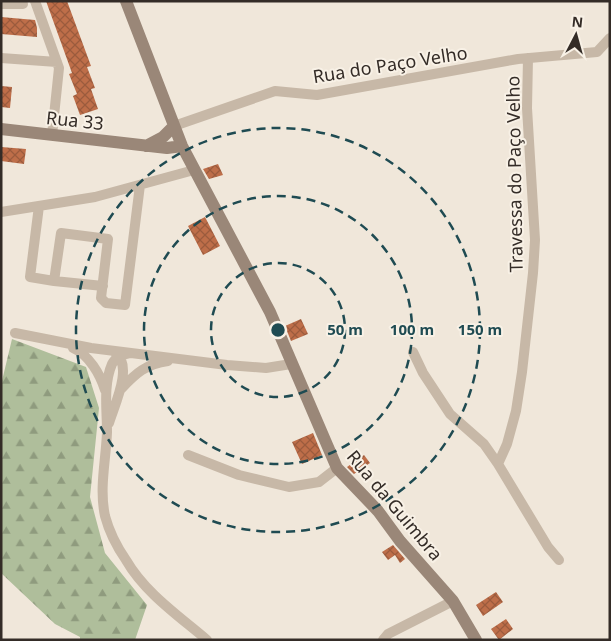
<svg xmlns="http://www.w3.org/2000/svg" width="611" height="641" font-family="'Noto Sans',sans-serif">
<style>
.forest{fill:url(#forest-firs)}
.building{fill:url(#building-cross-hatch)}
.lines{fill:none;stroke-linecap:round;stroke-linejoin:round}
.street{stroke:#c7b8a7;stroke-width:10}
.secondary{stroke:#9a8778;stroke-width:12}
.ring{fill:none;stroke:#1f4b52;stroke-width:2.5;stroke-dasharray:9 6}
.labels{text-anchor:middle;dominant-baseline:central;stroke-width:4;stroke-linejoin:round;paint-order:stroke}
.street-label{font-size:18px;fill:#342c27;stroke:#f8f1e6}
.centre{fill:#1f4b52;stroke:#f8f1e6;stroke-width:2.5}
.ring-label{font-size:15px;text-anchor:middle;font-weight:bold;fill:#1f4b52;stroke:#f8f1e6;stroke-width:4;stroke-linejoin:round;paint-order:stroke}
</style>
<defs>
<pattern id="forest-firs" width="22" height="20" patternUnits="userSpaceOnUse" patternTransform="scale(1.25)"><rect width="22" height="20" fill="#afbe9b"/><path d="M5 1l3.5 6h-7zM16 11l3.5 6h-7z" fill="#8f9b7e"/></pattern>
<pattern id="building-cross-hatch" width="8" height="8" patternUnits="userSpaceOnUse" patternTransform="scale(1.25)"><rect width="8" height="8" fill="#be6e49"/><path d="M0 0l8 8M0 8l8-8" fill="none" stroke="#9b5b3d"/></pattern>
</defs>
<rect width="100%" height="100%" fill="#f0e7da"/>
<path class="forest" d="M 12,339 L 86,367 L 99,408 L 90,497 L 105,553 L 147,605 L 135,640 L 80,640 L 80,637 L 55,624 L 1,573 L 1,385 Z"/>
<path class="building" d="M 46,1 L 67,1 L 91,66 L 87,67 L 95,88 L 91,89 L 98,109 L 80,115 L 73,96 L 77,94 L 69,74 L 72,73 Z
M 1,17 L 35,20 L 37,28 L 37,37 L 1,34 Z
M 1,86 L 12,87 L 10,108 L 1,107 Z
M 1,147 L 26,149 L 24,164 L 1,161 Z
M 218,164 L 223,175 L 209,179 L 203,169 Z
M 205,217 L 220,246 L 203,255 L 188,226 Z
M 301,319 L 308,334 L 291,341 L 285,326 Z
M 313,433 L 322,455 L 302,464 L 292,442 Z
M 364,455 L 370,463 L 354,474 L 347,467 Z
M 393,545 L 405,559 L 400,563 L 395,555 L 388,560 L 382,552 Z
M 496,592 L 503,602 L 483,616 L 476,605 Z
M 506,619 L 513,629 L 499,640 L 491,629 Z"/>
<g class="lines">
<path class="street" d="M 35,1 L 59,68 L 52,135
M 1,4 L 23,4
M 1,58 L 57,62
M 174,126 L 275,91 L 317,95 L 518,59 L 597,52 L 610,38
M 39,206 L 30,277 L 54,281 L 61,233 L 108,239 L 101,298 L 106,303 L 125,305 L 140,185
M 1,212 L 95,197 L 194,170
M 54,281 L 103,286
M 15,333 L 91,348 L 227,365 L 266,368 L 291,364
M 73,348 C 89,355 100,374 105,390
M 413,352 L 423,373 L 450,414 L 484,444 L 498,464 L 548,547 L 559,560
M 130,353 C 122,355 116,356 112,364 C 103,385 107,410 107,432 C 106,460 99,488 105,516 C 109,531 117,547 126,560 C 145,593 179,616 207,640
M 121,389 C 136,373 146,364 168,361
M 109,423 C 114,406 134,365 115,353
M 188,455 L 239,475 L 289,487 L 319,482 L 337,468
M 498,464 L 507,444 L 516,411 L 522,372 L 533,273 L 535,240 L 527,108 L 528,58
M 383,640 L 388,634 L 453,601"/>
<path class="secondary" d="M 126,1 L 182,146 L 270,312 L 337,468 L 378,511 L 400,541 L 453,601 L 476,640
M 1,129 L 167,148 L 182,146
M 146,146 L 163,137 L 174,126"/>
</g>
<g class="ring">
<circle cx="278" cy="330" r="67"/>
<circle cx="278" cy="330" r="134"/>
<circle cx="278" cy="330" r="202"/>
</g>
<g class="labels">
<g class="street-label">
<text transform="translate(390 64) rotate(-9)">Rua do Paço Velho</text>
<text transform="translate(75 120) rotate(6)">Rua 33</text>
<text transform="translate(514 174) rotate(-91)">Travessa do Paço Velho</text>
<text transform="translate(395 505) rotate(50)">Rua da Guimbra</text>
</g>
</g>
<circle cx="278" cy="330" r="8" class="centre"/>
<g class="ring-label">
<text x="345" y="335">50 m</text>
<text x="412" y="335">100 m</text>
<text x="480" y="335">150 m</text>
</g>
<rect width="611" height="641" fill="none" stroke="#342c27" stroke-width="5"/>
<g transform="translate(576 35) rotate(6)" stroke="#f8f1e6" stroke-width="4" paint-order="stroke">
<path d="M0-4L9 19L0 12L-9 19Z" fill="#342c27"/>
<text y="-8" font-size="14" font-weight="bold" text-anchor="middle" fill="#342c27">N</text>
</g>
</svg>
